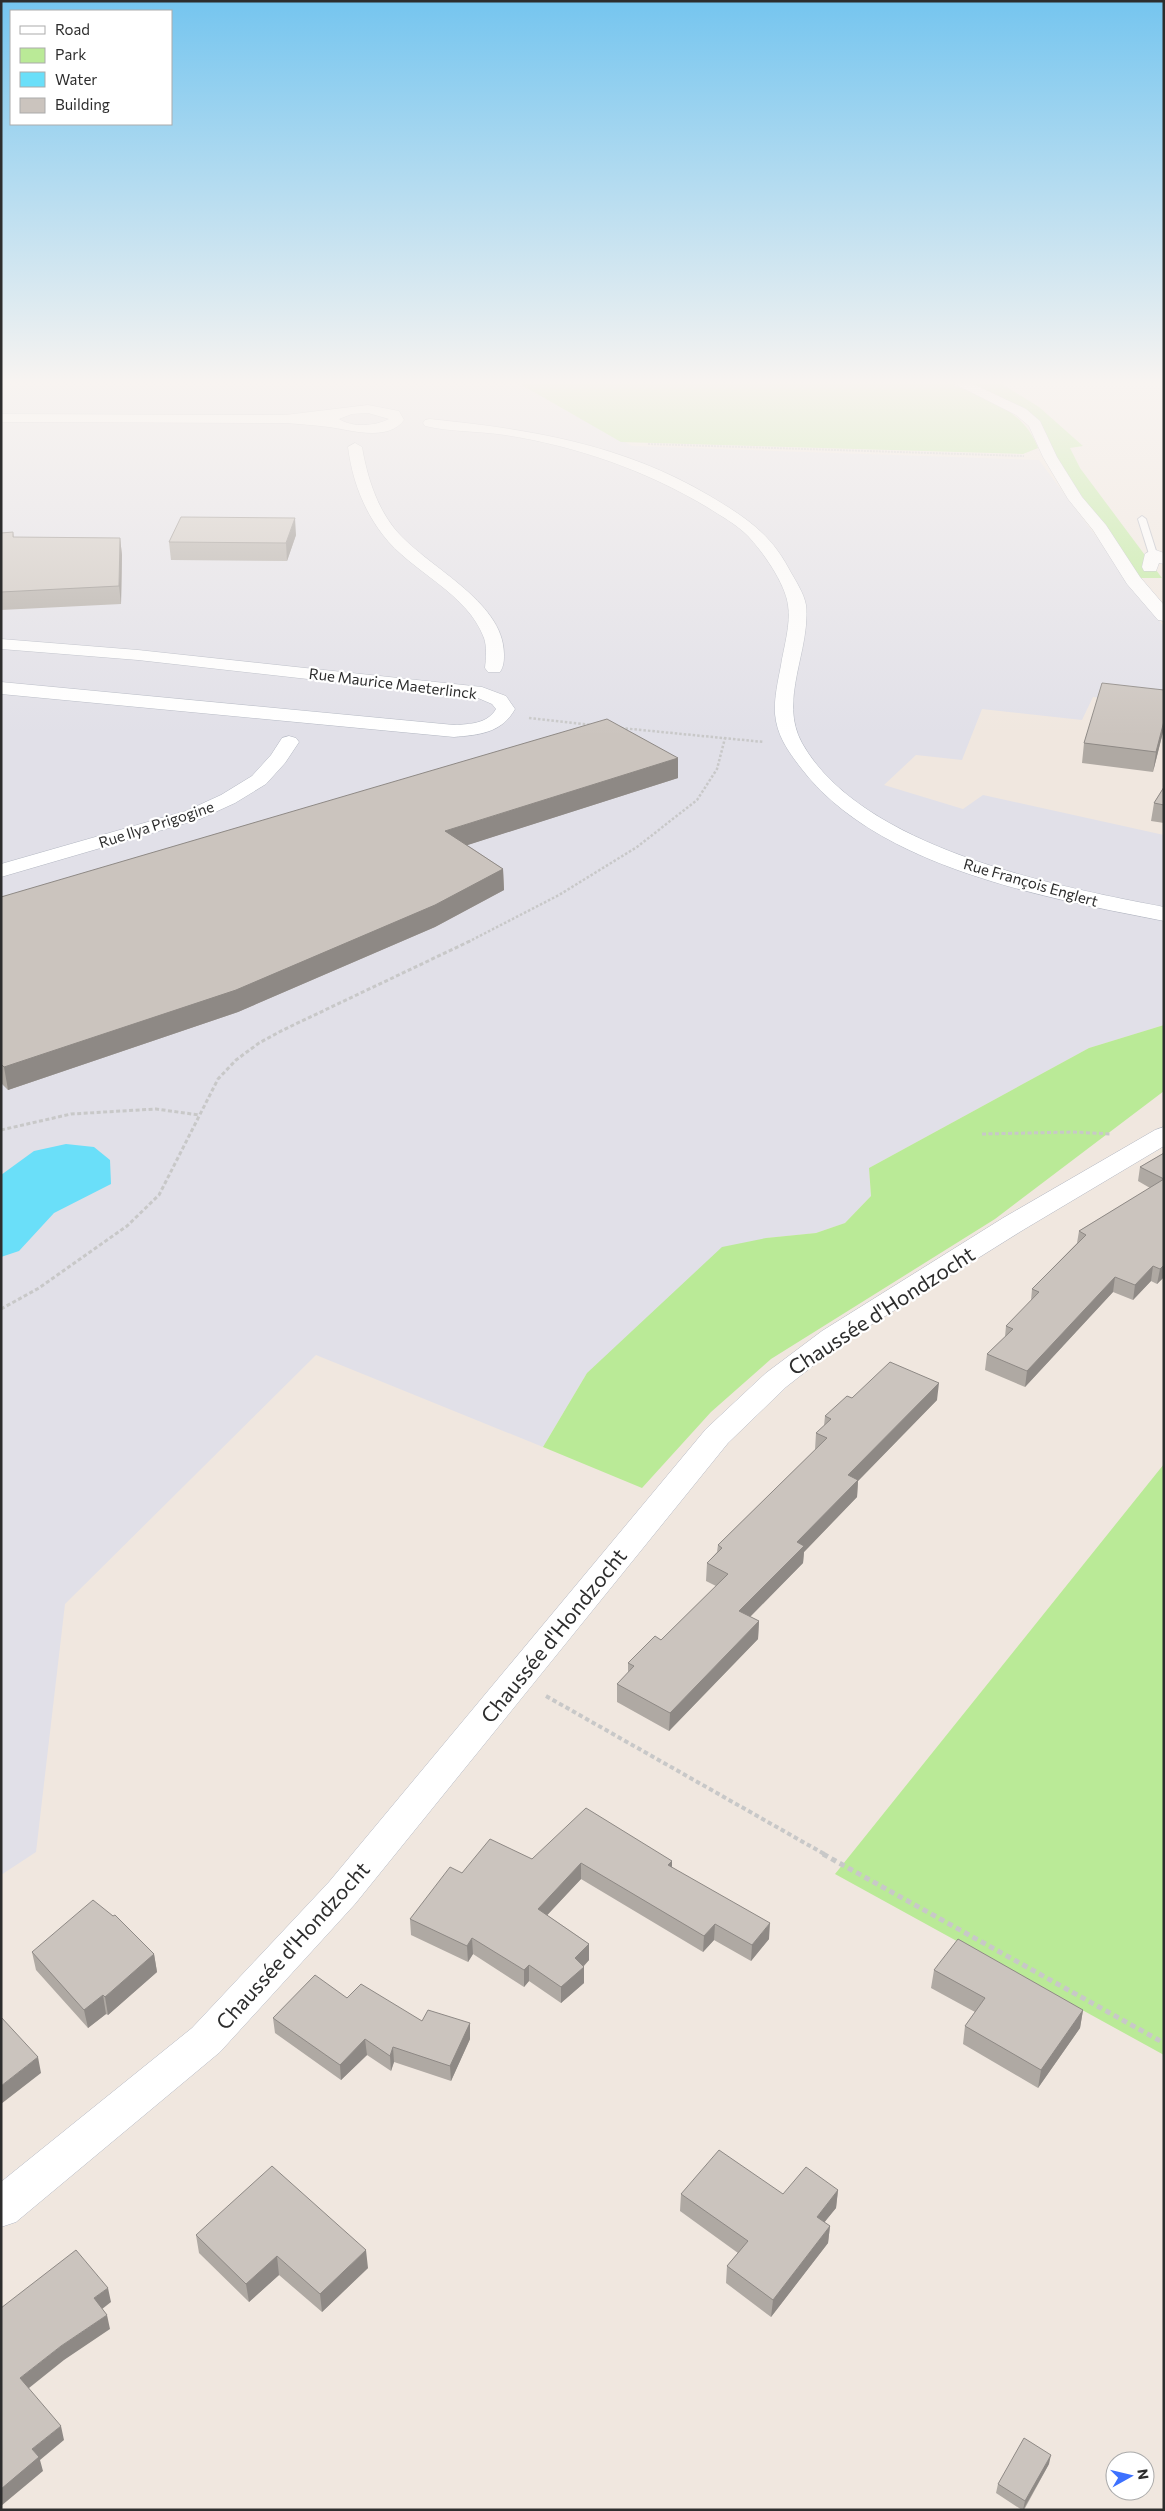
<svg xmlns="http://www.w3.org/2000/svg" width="1165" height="2511" font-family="Commissioner,sans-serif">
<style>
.industrial{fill:#e1e0e8}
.green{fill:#baea97}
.water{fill:#6adff9}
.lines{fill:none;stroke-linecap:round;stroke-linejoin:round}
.lane-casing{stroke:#b3b7c2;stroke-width:2}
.street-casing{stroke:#b3b7c2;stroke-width:1}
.secondary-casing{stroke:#b3b7c2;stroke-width:1}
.path-far4{stroke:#c8c8c8;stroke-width:2;stroke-dasharray:2 1;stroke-linecap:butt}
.path-far3{stroke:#c8c8c8;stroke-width:2.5;stroke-dasharray:2.5 2;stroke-linecap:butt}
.path-far2{stroke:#c8c8c8;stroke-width:3;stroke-dasharray:4 2.5;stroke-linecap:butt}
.path-far1{stroke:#c8c8c8;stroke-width:4;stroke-dasharray:4.5 3;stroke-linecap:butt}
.path{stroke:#c8c8c8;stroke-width:5;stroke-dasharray:5.5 4;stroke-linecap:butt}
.lane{fill:#fff;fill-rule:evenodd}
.street{fill:#fff;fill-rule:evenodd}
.secondary{fill:#fff;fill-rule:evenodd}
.wall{fill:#afa9a3}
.shaded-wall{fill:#8e8985}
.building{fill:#cbc4be;stroke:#8e8985}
.labels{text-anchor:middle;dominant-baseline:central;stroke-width:4.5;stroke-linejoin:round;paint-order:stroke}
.far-street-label{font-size:15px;fill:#2d2d2d;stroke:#fff}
.near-street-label{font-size:21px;fill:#2d2d2d;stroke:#fff}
</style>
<rect width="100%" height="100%" fill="#f0e7df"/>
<path class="industrial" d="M 1,384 L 522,384 L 632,446 L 1039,460 L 1164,627 L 1164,705 L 1093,697 L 1082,720 L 982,709 L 962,760 L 916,755 L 884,785 L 963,809 L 983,795 L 1164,835 L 1164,1025 L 1089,1048 L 869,1168 L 871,1196 L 845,1223 L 816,1233 L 766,1238 L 587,1373 L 543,1447 L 316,1355 L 65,1604 L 36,1852 L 1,1875 Z"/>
<path class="green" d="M 520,384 L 951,384 C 986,398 1024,410 1038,448 L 1023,454 L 621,442 Z
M 965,384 L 1002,384 L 1039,407 L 1083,446 L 1070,448 L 1080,468 L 1162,578 L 1140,578 L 1054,457 L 1042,428 Z
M 1164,1025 L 1164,1091 L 995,1219 L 771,1359 L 711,1412 L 642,1488 L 543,1447 L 587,1373 L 722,1247 L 766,1238 L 816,1233 L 845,1223 L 871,1196 L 869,1168 L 1089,1048 Z
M 1164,1464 L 1164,2055 L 835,1874 Z"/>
<path class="water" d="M 66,1144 L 94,1147 L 110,1160 L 111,1184 L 54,1213 L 19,1251 L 1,1257 L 1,1175 L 34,1151 Z"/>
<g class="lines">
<g class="lane-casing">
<path id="lane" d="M 1142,516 L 1146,519 L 1157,554 L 1156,556 L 1149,554 L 1138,519 Z"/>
</g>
<g class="street-casing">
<path id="street" d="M 955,384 L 973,384 L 1026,409 L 1040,421 L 1057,457 L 1082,497 L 1106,525 L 1140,577 L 1164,605 L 1164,621 L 1158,620 L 1127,584 L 1093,530 L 1068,499 L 1043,457 L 1029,426 L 1016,415 Z
M 368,405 L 399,411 L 404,420 C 388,442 350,430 329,427 C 314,425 299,424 285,423 L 1,422 L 1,414 L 285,415 ZM 368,413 L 389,419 C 375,426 353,428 339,419 L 352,414 Z
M 430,419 C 529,429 623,444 710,496 C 745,517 770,533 789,569 C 795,580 804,593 806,605 C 811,650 778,700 802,743 C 861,848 1054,886 1164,907 L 1164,921 C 1047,898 877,868 801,768 C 788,751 777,736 775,714 C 774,698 778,681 781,665 C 784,646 791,624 788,605 C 785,583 763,552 748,536 C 736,524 721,516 707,507 C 645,470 576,446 505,435 C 479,431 451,432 425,426 L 423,423 L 425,420 Z
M 355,443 L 362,447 C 367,476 376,505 394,528 C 424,566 504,600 504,654 C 504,660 504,666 500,672 L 488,672 L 485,668 C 486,658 487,647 484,638 C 467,592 411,572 383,535 C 363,509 352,479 348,447 Z
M 1153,549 L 1164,553 L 1164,564 L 1159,563 L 1156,571 L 1144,571 L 1142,567 L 1145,554 Z
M 1,639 L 138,650 L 482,687 L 506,696 L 515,709 C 502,733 479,735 454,737 L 1,694 L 1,682 L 454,725 C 470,724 487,724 496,709 L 492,704 L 478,698 L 138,660 L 1,649 Z
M 289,736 L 296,738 L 299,742 L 285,763 L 266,784 L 235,803 L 200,819 L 1,877 L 1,864 L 186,811 L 221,795 L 252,776 L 271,755 L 282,738 Z"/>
</g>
<g class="secondary-casing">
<path id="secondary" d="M 1164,1127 L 1164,1146 L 1023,1230 L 842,1343 L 786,1387 L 728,1443 L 355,1904 L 220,2052 L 16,2222 L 1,2227 L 1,2182 L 192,2028 L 329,1882 L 706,1429 L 766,1373 L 822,1331 L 1003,1218 L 1155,1130 Z"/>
</g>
<path class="path-far4" d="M 648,444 L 1024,456"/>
<path class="path-far3" d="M 529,718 L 592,725
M 621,728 L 764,742
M 468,942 L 559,895 L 637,847 L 697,800 L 717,769 L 725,738"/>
<path class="path-far2" d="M 1,1130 L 71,1114 L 156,1109 L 199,1115
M 982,1134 L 1073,1132 L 1111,1134
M 1,1309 L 39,1288 L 127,1226 L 159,1195 L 218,1079 L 236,1060 L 259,1043 L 283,1030 L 470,941"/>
<path class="path-far1" d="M 546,1696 L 826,1855"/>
<path class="path" d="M 823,1854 L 1164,2043"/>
<use href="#lane" class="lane"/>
<use href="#street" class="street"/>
<use href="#secondary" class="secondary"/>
</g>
<path class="wall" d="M 13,532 L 14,537 L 120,538 L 122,555 L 121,604 L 1,610 L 1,533 Z
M 296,535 L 287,561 L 171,560 L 169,542 Z
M 1164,690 L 1164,728 L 1153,772 L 1082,763 L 1084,743 Z
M 678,758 L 678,778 L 467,845 L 503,869 L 504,890 L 435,927 L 238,1012 L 8,1090 L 1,1083 L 1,897 Z
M 1164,787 L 1164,823 L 1151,821 L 1154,803 Z
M 1164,1153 L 1164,1277 L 1157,1284 L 1151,1281 L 1133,1300 L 1113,1292 L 1025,1387 L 985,1370 L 987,1354 L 1005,1337 L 1006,1326 L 1031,1301 L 1032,1289 L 1077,1243 L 1079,1231 L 1150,1188 L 1138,1181 L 1140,1167 Z
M 852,1398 L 937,1400 L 858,1481 L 857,1497 L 804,1552 L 803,1563 L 750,1617 L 759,1621 L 758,1639 L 669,1731 L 617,1702 L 617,1684 L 628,1673 L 628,1663 L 661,1640 L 716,1586 L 706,1581 L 707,1563 L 717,1552 L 718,1545 L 815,1450 L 816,1433 L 824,1426 L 825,1416 Z
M 532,1859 L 672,1861 L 672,1868 L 769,1939 L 751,1961 L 714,1940 L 703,1952 L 581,1879 L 547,1915 L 589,1944 L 589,1960 L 584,1966 L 584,1983 L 561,2003 L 529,1981 L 524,1987 L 473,1954 L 468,1962 L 411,1935 L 410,1919 L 462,1873 Z
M 32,1952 L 154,1954 L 157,1972 L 108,2015 L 106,2014 L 88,2028 L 36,1970 Z
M 934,1970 L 1083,2010 L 1080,2028 L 1038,2088 L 963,2044 L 965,2026 L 975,2012 L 931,1988 Z
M 347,1998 L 422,2021 L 470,2023 L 470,2039 L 451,2081 L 394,2062 L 391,2071 L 367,2055 L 341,2080 L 275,2033 L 273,2018 Z
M 838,2190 L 836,2208 L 824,2222 L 830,2226 L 828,2243 L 771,2317 L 726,2283 L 727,2266 L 738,2253 L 680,2211 L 681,2194 L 783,2194 Z
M 196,2235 L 368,2268 L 322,2312 L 279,2275 L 249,2302 L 199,2253 Z
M 1049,2464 L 1024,2510 L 1022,2510 L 996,2493 L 998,2484 Z"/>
<path class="shaded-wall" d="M 295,518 L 296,535 L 287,561 L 286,543 Z
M 120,538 L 122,555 L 121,604 L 119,586 Z
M 1164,721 L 1164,728 L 1153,772 L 1156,752 Z
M 678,758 L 678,778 L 446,852 L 445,831 Z
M 503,869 L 504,890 L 435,927 L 238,1012 L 8,1090 L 4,1067 Z
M 1164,1265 L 1164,1277 L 1157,1284 L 1160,1269 Z
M 1153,1266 L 1151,1281 L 1133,1300 L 1135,1285 Z
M 1115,1277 L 1113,1292 L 1025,1387 L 1027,1371 Z
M 939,1383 L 937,1400 L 858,1481 L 857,1497 L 804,1552 L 803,1563 L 738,1629 L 739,1611 L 797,1542 L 848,1475 Z
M 759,1621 L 758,1639 L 669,1731 L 670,1713 Z
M 672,1861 L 672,1877 L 668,1865 Z
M 581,1863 L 581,1879 L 538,1925 L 538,1909 Z
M 770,1923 L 769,1939 L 751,1961 L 752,1945 Z
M 715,1924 L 714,1940 L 703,1952 L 704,1936 Z
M 472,1938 L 473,1954 L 468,1962 L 467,1946 Z
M 589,1944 L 589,1960 L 576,1974 L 584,1967 L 584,1983 L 561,2003 L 561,1987 L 575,1958 Z
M 154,1954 L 157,1972 L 108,2015 L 105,1997 Z
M 529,1965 L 529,1981 L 524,1987 L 524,1970 Z
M 103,1995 L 106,2014 L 88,2028 L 84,2010 Z
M 1083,2010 L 1080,2028 L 1038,2088 L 1041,2070 Z
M 470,2023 L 470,2039 L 451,2081 L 450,2066 Z
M 365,2039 L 367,2055 L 341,2080 L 340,2065 Z
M 393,2047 L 394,2062 L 391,2071 L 390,2056 Z
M 38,2057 L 41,2073 L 1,2104 L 1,2086 Z
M 838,2190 L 836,2208 L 815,2234 L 817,2217 Z
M 830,2226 L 828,2243 L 771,2317 L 773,2300 Z
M 366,2250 L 368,2268 L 322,2312 L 320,2294 Z
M 277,2256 L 279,2275 L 249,2302 L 246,2284 Z
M 108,2288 L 111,2302 L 97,2313 L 94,2298 Z
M 107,2315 L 110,2329 L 64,2360 L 24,2392 L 20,2378 L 61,2346 Z
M 61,2426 L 64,2440 L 40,2460 L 43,2471 L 1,2506 L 1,2489 L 32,2449 Z
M 1051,2455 L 1049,2464 L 1023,2510 L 1025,2501 Z"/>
<path class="building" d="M 181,517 L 295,518 L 286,543 L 169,542 Z
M 13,532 L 13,537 L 120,538 L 119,586 L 1,592 L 1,533 Z
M 1102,683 L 1164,690 L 1164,721 L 1156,752 L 1084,743 Z
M 607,719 L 678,758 L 445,831 L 503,869 L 435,905 L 236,990 L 4,1067 L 1,1064 L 1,897 Z
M 1164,787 L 1164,805 L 1154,803 Z
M 1164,1153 L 1164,1265 L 1160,1269 L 1153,1266 L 1135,1285 L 1115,1277 L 1027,1371 L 987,1354 L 1013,1329 L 1006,1326 L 1039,1292 L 1032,1289 L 1086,1235 L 1079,1231 L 1164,1179 L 1140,1167 Z
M 890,1362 L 939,1383 L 848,1475 L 858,1480 L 797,1542 L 804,1546 L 739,1611 L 759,1621 L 670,1713 L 617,1684 L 634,1666 L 628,1663 L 655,1636 L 661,1640 L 728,1574 L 707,1563 L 722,1548 L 718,1545 L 827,1438 L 816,1433 L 831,1419 L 825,1416 L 847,1396 L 852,1398 Z
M 586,1808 L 672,1861 L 668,1865 L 770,1923 L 752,1945 L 715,1924 L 704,1936 L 581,1863 L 538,1909 L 589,1944 L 575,1958 L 584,1967 L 561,1987 L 529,1965 L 524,1970 L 472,1938 L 467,1946 L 410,1919 L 450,1867 L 462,1873 L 490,1839 L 532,1859 Z
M 93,1900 L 113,1916 L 115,1915 L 154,1954 L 105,1997 L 103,1995 L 84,2010 L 32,1952 Z
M 958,1939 L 1083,2010 L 1041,2070 L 965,2026 L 985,1998 L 934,1970 Z
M 315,1975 L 347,1998 L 361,1984 L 422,2021 L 428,2010 L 470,2023 L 450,2066 L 393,2047 L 390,2056 L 365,2039 L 340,2065 L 273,2018 Z
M 1,2017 L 38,2057 L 1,2086 Z
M 719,2150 L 783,2194 L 806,2167 L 838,2190 L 817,2217 L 830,2226 L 773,2300 L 727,2266 L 748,2241 L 681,2194 Z
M 272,2166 L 366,2250 L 320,2294 L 277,2256 L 246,2284 L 196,2235 Z
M 76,2250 L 108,2288 L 94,2298 L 107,2315 L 61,2346 L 20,2378 L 61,2426 L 32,2449 L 39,2457 L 1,2489 L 1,2308 Z
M 1024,2438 L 1051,2455 L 1025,2501 L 998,2484 Z"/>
<linearGradient id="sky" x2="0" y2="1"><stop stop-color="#75c5ef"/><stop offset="0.52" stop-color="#f8f4f1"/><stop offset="1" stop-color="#f8f4f1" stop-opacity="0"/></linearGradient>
<rect width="1165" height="736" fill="url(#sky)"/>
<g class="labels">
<g class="far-street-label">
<text transform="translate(393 683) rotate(7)">Rue Maurice Maeterlinck</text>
<text transform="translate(156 824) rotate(-18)">Rue Ilya Prigogine</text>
<text transform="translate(1031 882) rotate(16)">Rue François Englert</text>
</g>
<g class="near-street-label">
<text transform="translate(881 1310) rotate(-33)">Chaussée d'Hondzocht</text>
<text transform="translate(553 1635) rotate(-51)">Chaussée d'Hondzocht</text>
<text transform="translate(292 1945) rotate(-48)">Chaussée d'Hondzocht</text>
</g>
</g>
<rect width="1165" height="2511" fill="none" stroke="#2d2d2d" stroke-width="5"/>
<rect x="10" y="10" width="162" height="115" fill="#ffffff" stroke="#ababab"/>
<rect x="20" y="26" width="25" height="8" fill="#ffffff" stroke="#ababab"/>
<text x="55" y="35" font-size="15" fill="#2d2d2d">Road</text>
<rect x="20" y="48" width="25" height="15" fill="#baea97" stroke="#ababab"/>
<text x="55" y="60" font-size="15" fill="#2d2d2d">Park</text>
<rect x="20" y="72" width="25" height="15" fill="#6adff9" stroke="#ababab"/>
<text x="55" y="85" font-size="15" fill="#2d2d2d">Water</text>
<rect x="20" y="98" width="25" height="15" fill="#cbc4be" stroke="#ababab"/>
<text x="55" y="110" font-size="15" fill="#2d2d2d">Building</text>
<g transform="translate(1130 2476) rotate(82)"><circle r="24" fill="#ffffff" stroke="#ababab"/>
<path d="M0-4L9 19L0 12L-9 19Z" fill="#3d71ff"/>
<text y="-8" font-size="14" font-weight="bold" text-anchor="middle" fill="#2d2d2d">N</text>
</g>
</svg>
